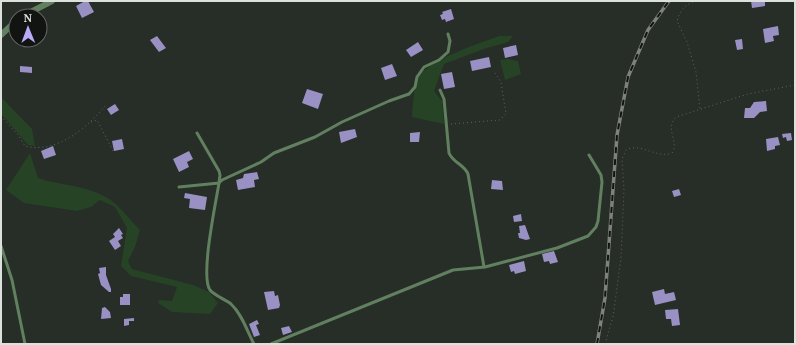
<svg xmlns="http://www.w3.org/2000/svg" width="796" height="345" font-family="'PT Serif',serif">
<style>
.green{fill:#264325}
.building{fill:#9990c4}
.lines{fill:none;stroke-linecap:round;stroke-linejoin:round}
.path{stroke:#5f645f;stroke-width:1;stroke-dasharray:1 3;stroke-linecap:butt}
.service{stroke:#61805f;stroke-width:3}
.minor{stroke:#61805f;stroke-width:6}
.rail-casing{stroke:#7d827d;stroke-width:3.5}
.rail{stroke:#121412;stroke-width:2;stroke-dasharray:6;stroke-linecap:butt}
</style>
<rect width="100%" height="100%" fill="#272d27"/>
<path class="green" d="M 499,36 L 513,36 L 508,42 L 484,49 L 444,64 L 434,91 L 442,101 L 444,124 L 412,117 C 413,104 413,89 419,77 C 429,59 481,43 499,36 Z
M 508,59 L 518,61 L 521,74 L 505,80 L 500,60 Z
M 1,97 L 32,129 L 35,146 L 28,145 L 1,114 Z
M 30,153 L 38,178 C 62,186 88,185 109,199 C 119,205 131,221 140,230 L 135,247 L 128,261 L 132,269 L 193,285 L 209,292 L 218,303 L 210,314 L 172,312 L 158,303 L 159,300 L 172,301 L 177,287 L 131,276 L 121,266 L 127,228 L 115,207 L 100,200 L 91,207 L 77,211 L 24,203 L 6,190 Z"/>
<path class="building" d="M 85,1 L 88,1 L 94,12 L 82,18 L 76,6 Z
M 751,1 L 765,1 L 765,6 L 752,8 Z
M 451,9 L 454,19 L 446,22 L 445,19 L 442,20 L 440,15 L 443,14 L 442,12 Z
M 778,26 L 779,35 L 773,36 L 774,41 L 765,43 L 763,29 Z
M 157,36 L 166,48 L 159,52 L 150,40 Z
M 742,39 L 743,49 L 737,50 L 735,40 Z
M 418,42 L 423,50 L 411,57 L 406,50 Z
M 516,45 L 518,55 L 505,58 L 503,48 Z
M 489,57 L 491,67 L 472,71 L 470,61 Z
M 392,64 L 397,76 L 385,80 L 381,68 Z
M 20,66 L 32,67 L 32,73 L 20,72 Z
M 452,72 L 455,87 L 444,89 L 441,74 Z
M 307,89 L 323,94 L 318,109 L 302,103 Z
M 766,101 L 767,111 L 760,112 L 754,118 L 744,118 L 745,108 L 750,108 L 754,102 Z
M 115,104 L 119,110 L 111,115 L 107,109 Z
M 355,129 L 357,137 L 341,143 L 339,132 Z
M 420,132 L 419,142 L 410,142 L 410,133 Z
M 791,133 L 792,140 L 787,141 L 786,137 L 783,138 L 782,134 Z
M 778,137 L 780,145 L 775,146 L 775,149 L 767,151 L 766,139 Z
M 122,139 L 124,149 L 114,151 L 112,141 Z
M 53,146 L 56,155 L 44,159 L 41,151 Z
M 189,151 L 193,159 L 187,162 L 189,167 L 179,172 L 173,159 Z
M 257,172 L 259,179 L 254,180 L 255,187 L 238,190 L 236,180 L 243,178 L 244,174 Z
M 492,180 L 502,181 L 503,190 L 491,189 Z
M 679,189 L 681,195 L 674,197 L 672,191 Z
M 185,193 L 207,197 L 205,210 L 189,208 L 190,199 L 184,198 Z
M 521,214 L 522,221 L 514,222 L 513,216 Z
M 525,225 L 530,239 L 526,240 L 519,238 L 518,233 L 520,233 L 519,226 Z
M 119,228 L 123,234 L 121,235 L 123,238 L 118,241 L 121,246 L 115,250 L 109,241 L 115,237 L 113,234 Z
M 554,251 L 558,262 L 550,264 L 549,261 L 544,262 L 542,254 Z
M 524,261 L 526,271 L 515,274 L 514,271 L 511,272 L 509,265 Z
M 106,267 L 106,275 L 111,289 L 111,292 L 109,292 L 101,285 L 98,274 L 100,273 L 99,268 Z
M 664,289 L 665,294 L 674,292 L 676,300 L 655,305 L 652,292 Z
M 274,291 L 275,296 L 278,295 L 280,305 L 279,308 L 268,310 L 264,292 Z
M 123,294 L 130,294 L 130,305 L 120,305 L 120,297 L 123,297 Z
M 105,307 L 110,312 L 111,318 L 101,319 L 102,308 Z
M 678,309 L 680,325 L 672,326 L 671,319 L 666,319 L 665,310 Z
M 134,318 L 134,321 L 129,321 L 129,325 L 124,326 L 124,319 Z
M 257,320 L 259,324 L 256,325 L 260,335 L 254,337 L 249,324 Z
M 289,326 L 292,332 L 283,335 L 281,328 Z"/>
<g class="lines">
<path class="path" d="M 697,1 C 686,3 680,10 677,21 L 687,42 L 696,72 L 700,109
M 1,116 L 18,135 L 25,146 C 57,154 87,128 106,105
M 91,122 L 97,120 L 114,153
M 451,124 L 500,120 L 506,114 L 501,82 L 495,73
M 605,344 L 613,317 L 621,258 L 624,190 L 622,159 L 626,150 C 641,142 656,159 672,153 C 680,141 664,130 676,117 L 748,94 L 795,85"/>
<path class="service" d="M 440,90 L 444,99 L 449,153 C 453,163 464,164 468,174 L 484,267
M 179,187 L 219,183 L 220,175 L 219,171 L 197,133
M 1,246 L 12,280 L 25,344
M 254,344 C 247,331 242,314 231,304 C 225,299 215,296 210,290 C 200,276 216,202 219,183 L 222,180 L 261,162 L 274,153 L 315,137 L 342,122 L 389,101 L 409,94 L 415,87 L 417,77 L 424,67 L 439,60 L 448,52 L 450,41 L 448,34
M 271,344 L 453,270 L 485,267 L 557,248 L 588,236 L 596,227 L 598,221 L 602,182 L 601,175 L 589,155"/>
<path class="minor" d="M 23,16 L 52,1
M 1,35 L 16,21"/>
<g class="rail-casing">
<path id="rail" d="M 597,344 L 605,298 L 617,135 L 628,77 L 648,30 L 669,1"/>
</g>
<use href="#rail" class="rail"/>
</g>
<rect width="796" height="345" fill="none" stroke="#dde1dd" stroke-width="4"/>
<g transform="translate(28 28) rotate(359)"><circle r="19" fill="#121412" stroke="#636663"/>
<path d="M0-3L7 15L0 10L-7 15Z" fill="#b9abf7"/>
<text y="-6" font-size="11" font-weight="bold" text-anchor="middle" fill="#dde1dd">N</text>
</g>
</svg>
